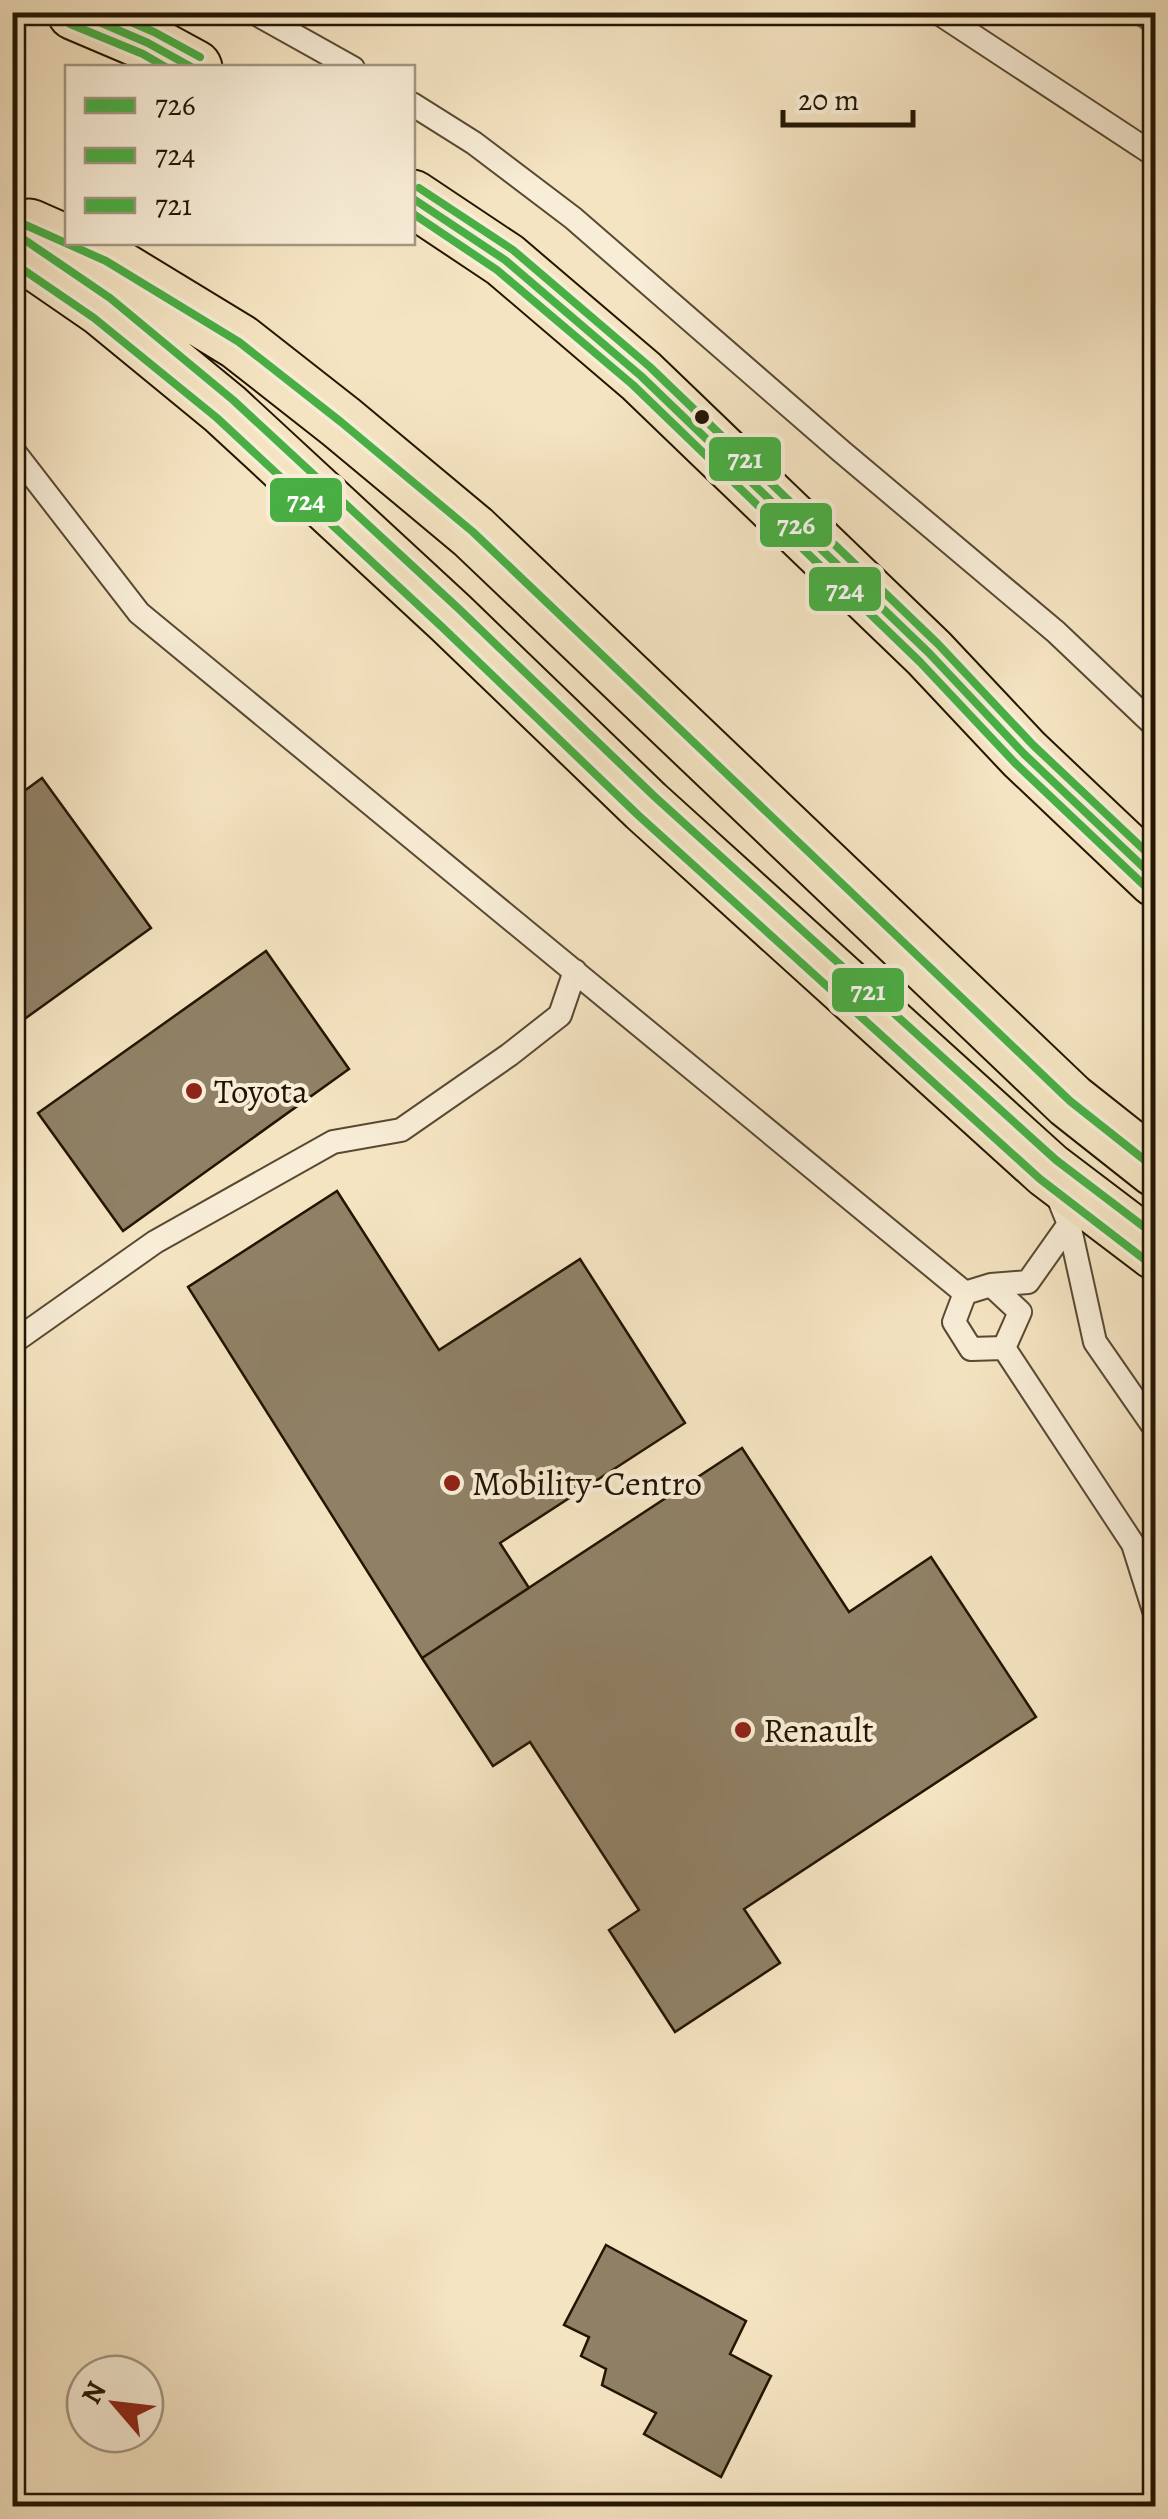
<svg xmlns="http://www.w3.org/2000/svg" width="1168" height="2519" font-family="Alegreya,serif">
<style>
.water{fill:#ae9e81;stroke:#76674e;stroke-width:2.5}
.building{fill:#908166;stroke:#231502;stroke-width:2.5}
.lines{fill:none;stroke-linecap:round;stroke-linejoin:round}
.lane-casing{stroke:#584932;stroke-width:26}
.highway-casing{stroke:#231502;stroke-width:59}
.lane{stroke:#f8edd7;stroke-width:22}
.highway{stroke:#f5e4c2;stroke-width:55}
.bus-1-casing{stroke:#f8edd7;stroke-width:15}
.bus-2-casing{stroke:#f8edd7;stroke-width:15}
.bus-3-casing{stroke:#f8edd7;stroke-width:15}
.bus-1{stroke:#48af44;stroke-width:8}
.bus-2{stroke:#48af44;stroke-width:8}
.bus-3{stroke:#48af44;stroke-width:8}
.bus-dot{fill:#231502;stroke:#f8edd7;stroke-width:4}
.poi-dot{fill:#8f2418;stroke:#f8edd7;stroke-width:4}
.labels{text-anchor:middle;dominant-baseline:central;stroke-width:8;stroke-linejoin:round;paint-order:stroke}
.poi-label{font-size:35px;fill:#231502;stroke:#f8edd7;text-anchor:start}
.line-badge{stroke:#f8edd7;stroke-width:4}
.badge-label{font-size:28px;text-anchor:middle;font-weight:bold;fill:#fff}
</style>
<rect width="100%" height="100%" fill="#f5e4c2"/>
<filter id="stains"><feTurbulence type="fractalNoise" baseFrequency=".002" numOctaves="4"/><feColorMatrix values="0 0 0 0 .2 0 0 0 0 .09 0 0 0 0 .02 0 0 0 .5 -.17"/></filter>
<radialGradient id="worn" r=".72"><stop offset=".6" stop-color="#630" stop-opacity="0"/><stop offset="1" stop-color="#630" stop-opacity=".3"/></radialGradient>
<path class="water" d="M 1120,13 L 1155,13 L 1155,37 Z"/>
<path class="building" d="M 42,778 L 151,928 L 12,1028 L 12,800 Z
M 266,951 L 349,1069 L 123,1231 L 38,1113 Z
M 337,1191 L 439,1350 L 580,1259 L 685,1423 L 500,1543 L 529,1588 L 422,1658 L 188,1287 Z
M 742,1448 L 849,1612 L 931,1557 L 1036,1717 L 744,1909 L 780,1963 L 675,2032 L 609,1930 L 639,1910 L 530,1742 L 493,1766 L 422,1658 Z
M 606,2245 L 746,2321 L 730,2354 L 771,2376 L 721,2477 L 644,2434 L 656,2413 L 602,2385 L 606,2369 L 581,2356 L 589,2337 L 564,2325 Z"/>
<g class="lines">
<g class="lane-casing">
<path id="lane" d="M 253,12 L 353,68
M 937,12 L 1156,156
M 412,104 L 474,143 L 573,218 L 841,451 L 1056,632 L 1156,727
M 12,449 L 139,613 L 965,1293 L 991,1285 L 1028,1282 L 1069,1224 L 1056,1192
M 1069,1224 L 1095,1342 L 1156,1430
M 965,1293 L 954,1322 L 971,1349 L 1004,1348 L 1020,1312 L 991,1285
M 12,1343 L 155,1242 L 333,1142 L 401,1130 L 509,1055 L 560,1015 L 575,971
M 1004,1348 L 1133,1544 L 1156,1617"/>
</g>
<g class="highway-casing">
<path id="highway" d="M 75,12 L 148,43 L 194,68
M 412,198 L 505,260 L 641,376 L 929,653 L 1024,754 L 1156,879
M 29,227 L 106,261 L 239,342 L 341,422 L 473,532 L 1070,1101 L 1156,1169
M 12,246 L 102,308 L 225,409 L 451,618 L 646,806 L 1048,1170 L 1156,1252"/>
</g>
<use href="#lane" class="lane"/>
<use href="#highway" class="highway"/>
<g class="bus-1-casing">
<path id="bus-1" d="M 76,12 L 148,43 L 193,68
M 412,198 L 505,260 L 641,376 L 929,653 L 1024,754 L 1156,879
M 12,219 L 106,261 L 239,342 L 341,422 L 473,532 L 1070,1101 L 1156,1169"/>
</g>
<g class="bus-2-casing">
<path id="bus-2" d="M 70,24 L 143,54 L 167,68
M 412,213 L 497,270 L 633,385 L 920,662 L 1015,763 L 1147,888
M 12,262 L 94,318 L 217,418 L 442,627 L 638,815 L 1040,1179 L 1148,1262"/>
</g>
<g class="bus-3-casing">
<path id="bus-3" d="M 108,12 L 154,32 L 200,57
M 419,188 L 513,250 L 650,367 L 938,644 L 1033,745 L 1156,861
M 19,236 L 110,298 L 233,400 L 459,609 L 655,797 L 1056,1160 L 1156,1236"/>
</g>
<use href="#bus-1" class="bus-1"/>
<use href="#bus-2" class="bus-2"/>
<use href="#bus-3" class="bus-3"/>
</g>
<circle class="bus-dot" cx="702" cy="417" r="9"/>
<g class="poi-dot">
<circle cx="194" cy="1091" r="10"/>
<circle cx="452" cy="1483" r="10"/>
<circle cx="743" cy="1730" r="10"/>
</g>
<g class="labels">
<g class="poi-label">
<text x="214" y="1091">Toyota</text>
<text x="472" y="1483">Mobility-Centro</text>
<text x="763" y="1730">Renault</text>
</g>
</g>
<g class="line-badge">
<rect x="707" y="435" width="76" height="48" rx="10" fill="#48af44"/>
<rect x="268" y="476" width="76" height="48" rx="10" fill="#48af44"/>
<rect x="758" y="501" width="76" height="48" rx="10" fill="#48af44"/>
<rect x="807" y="565" width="76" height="48" rx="10" fill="#48af44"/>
<rect x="830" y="966" width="76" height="48" rx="10" fill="#48af44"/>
</g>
<g class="badge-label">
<text x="745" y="468">721</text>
<text x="306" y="510">724</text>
<text x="796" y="534">726</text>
<text x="845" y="599">724</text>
<text x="868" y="1000">721</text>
</g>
<rect width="1168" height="2519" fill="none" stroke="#f5e4c2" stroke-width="50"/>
<rect x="15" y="15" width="1138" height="2489" fill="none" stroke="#231502" stroke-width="5"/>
<rect x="25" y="25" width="1118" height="2469" fill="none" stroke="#231502" stroke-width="2.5"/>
<rect x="65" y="65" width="350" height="180" fill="#f8edd7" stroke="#a39782" stroke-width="2.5"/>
<rect x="85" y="98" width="50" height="15" fill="#48af44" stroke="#a39782" stroke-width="2.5"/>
<text x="155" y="115" font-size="30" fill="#231502">726</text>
<rect x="85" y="148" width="50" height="15" fill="#48af44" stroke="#a39782" stroke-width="2.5"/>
<text x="155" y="165" font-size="30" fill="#231502">724</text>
<rect x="85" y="198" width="50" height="15" fill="#48af44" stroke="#a39782" stroke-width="2.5"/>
<text x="155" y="215" font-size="30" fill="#231502">721</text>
<g transform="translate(115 2404) rotate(298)"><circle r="48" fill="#f8edd7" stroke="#a39782" stroke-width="2.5"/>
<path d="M0-8L18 38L0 25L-18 38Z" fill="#8f2418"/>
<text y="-15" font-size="28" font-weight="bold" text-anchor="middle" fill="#231502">N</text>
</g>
<path d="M783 110v15h130v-15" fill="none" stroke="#231502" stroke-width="5"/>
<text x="798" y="110" font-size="30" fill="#231502" stroke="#f8edd7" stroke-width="8" paint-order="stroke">20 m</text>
<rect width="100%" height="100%" filter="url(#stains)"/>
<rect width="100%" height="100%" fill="url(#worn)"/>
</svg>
